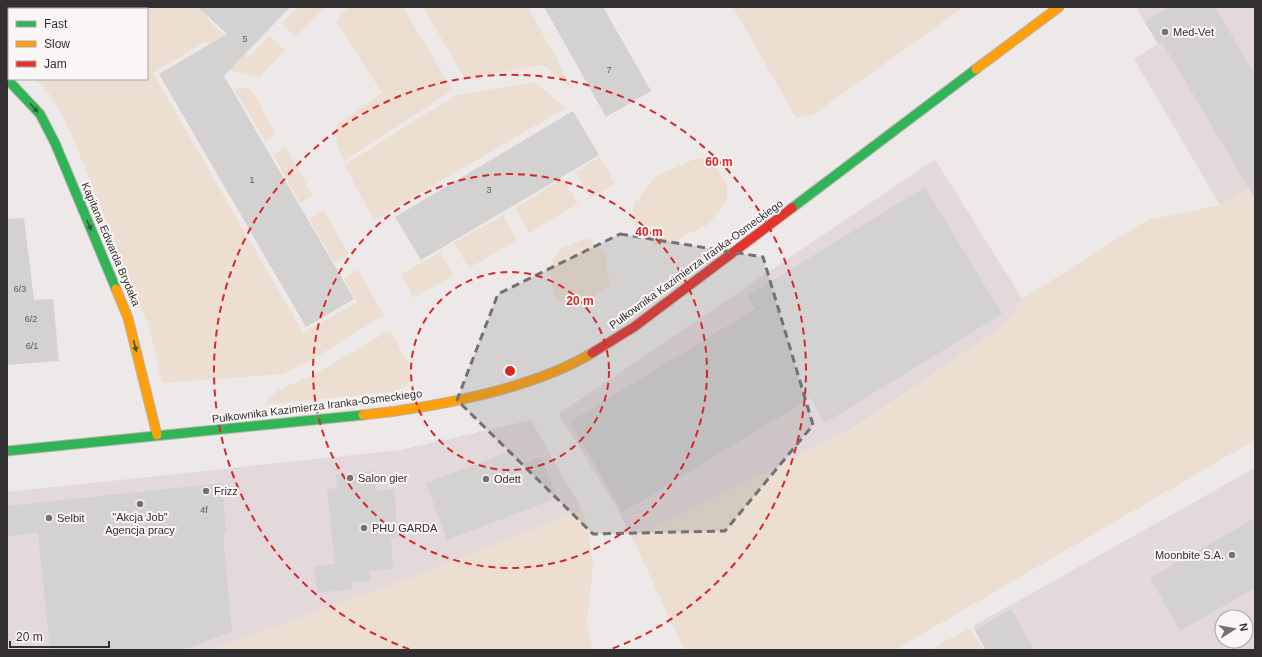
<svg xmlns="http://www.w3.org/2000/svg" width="1262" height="657" font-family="Arial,sans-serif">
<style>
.built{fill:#e3d9da;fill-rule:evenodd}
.green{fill:#ecdfd2}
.building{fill:#d4d1d1}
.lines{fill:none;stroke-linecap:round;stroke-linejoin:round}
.fast-casing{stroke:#b8b5b5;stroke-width:11}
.slow-casing{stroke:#b8b5b5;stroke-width:11}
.jam-casing{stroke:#b8b5b5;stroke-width:11}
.fast{stroke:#30b455;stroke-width:9}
.slow{stroke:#ff9f0a;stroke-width:9}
.jam{stroke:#e5322d;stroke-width:9}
.oneway{fill:#315e3d}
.marked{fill:#737171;fill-opacity:0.2;stroke:#737171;stroke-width:3;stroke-dasharray:8 5;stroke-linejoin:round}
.ring{fill:none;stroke:#d62828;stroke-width:2;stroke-dasharray:7 5}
.poi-dot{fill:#737171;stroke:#fbf5f6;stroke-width:1.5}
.labels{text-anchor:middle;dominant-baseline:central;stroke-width:4;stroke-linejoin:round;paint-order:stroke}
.number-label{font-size:9px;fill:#5c5a5a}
.poi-label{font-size:11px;fill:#323030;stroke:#fbf5f6;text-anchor:start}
.street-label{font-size:11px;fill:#323030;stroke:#fbf5f6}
.centre{fill:#d62828;stroke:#fbf5f6;stroke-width:2}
.ring-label{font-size:12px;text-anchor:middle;font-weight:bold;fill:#d62828;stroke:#fbf5f6;stroke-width:4;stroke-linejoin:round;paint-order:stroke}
</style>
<rect width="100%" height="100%" fill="#ede9e9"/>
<path class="built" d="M 1136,7 L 1255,7 L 1255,185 L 1220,205 L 1134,59 L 1158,44 Z
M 935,159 L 1022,299 L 1007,324 L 847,432 L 633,539 L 615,505 L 559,414 Z
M 531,420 L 582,510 L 422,574 L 212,650 L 7,650 L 7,492 L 400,450 Z
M 1255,468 L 1255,650 L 986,650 L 973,626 ZM 1222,617 L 1246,617 L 1246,641 L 1222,641 Z"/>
<path class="green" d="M 7,7 L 48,7 L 50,9 L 9,9 L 9,52 L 7,50 Z
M 92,7 L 217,7 L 206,18 L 248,58 L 269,36 L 285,50 L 260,77 L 230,71 L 225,73 L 206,41 L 153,73 L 303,333 L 357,302 L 344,278 L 358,270 L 384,315 L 316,357 L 283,374 L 162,383 L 148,324 L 66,121 L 48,92 L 35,79 L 147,79 L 147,9 L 90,9 Z
M 298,7 L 325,7 L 296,37 L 282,24 Z
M 348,7 L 403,7 L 453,90 L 344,161 C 339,148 334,138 337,124 L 382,93 L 336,22 Z
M 423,7 L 528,7 L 574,91 L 543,65 L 465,79 Z
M 733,7 L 964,7 L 813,115 L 796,118 Z
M 535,82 L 566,108 L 374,220 L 344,165 L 456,95 Z
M 240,87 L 251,90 L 276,134 L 265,141 L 235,90 Z
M 286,147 L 313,196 L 300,203 L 273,155 Z
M 600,157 L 615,184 L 590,198 L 575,172 Z
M 697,158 L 713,160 L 727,186 L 727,200 L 708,225 L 687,234 L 675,243 L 655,245 L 634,226 L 633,206 L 656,176 Z
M 563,179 L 578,204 L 529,233 L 515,208 Z
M 1255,185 L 1255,440 L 895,650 L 684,650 L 633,539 L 847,432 L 1007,324 L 1022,299 L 1147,220 L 1220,205 Z
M 323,210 L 349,254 L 334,262 L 309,219 Z
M 503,215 L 517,240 L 469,268 L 454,243 Z
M 588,238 L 605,253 L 610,286 L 575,308 L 556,299 L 548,269 L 561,248 Z
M 440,252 L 454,275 L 414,298 L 401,274 Z
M 390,330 L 410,367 L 412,378 L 405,387 L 393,392 L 263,405 L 278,390 L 313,375 Z
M 582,510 L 588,528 L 593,567 L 587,622 L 592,650 L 212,650 L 422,574 Z
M 970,628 L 983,650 L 929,650 Z"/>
<path class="building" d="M 198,7 L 290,7 L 224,76 L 354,299 L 306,327 L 159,74 L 227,34 Z
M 544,7 L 603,7 L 651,91 L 606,117 Z
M 1169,7 L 1215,7 L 1255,75 L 1255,198 L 1162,42 L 1158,44 L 1145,22 Z
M 573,111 L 599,155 L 421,260 L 395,217 Z
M 925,187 L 1002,314 L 825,423 L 810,398 L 623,512 L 570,422 L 755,309 L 747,296 Z
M 24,218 L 34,300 L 53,299 L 59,361 L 7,365 L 7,219 Z
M 514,450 L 519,466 L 541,457 L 557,498 L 447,540 L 426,483 Z
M 374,471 L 376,491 L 394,489 L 398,537 L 391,538 L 393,569 L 370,571 L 370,581 L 352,582 L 353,589 L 317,593 L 314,566 L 335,564 L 327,489 L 338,488 L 335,475 Z
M 222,483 L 226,532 L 223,533 L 232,632 L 182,650 L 50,650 L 38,533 L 7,536 L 7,506 Z
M 1255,518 L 1255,588 L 1180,631 L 1150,578 Z
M 1011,609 L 1034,650 L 986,650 L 975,630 Z"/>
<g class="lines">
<g class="fast-casing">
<path id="fast" d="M 7,79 L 40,114 L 55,143 L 116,289
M 792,208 L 976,69
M 7,451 L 363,415"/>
</g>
<g class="slow-casing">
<path id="slow" d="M 976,69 L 1059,7
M 116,289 L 128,318 L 157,435
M 363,415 C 432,408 533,389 592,353"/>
</g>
<g class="jam-casing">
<path id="jam" d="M 592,353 L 634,327 L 792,208"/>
</g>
<use href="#fast" class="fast"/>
<use href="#slow" class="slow"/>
<use href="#jam" class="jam"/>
</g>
<defs><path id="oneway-solid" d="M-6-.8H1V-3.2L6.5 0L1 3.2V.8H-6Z"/></defs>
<g class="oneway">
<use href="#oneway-solid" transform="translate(34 108) rotate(49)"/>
<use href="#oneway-solid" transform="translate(89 225) rotate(66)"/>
<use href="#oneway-solid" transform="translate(135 346) rotate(76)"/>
</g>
<path class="marked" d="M 620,234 L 763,257 L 813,425 L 725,531 L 593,534 L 457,400 L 498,294 Z"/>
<g class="ring">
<circle cx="510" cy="371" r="99"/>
<circle cx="510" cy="371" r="197"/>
<path d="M409 649A296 296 0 1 1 611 649"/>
</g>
<g class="poi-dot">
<circle cx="1165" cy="32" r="4"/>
<circle cx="350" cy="478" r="4"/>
<circle cx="486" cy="479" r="4"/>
<circle cx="206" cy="491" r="4"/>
<circle cx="140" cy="504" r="4"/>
<circle cx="49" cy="518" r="4"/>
<circle cx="364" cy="528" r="4"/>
<circle cx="1232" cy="555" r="4"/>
</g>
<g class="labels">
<g class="number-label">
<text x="245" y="39">5</text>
<text x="609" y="70">7</text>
<text x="252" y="180">1</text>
<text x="489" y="190">3</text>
<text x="20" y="289">6/3</text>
<text x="31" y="319">6/2</text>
<text x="32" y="346">6/1</text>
<text x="204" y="510">4f</text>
</g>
<g class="poi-label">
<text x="1173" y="32">Med-Vet</text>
<text x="358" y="478">Salon gier</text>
<text x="494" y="479">Odett</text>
<text x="214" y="491">Frizz</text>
<text x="140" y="517" text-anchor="middle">"Akcja Job"<tspan x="140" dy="13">Agencja pracy</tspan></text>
<text x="57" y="518">Selbit</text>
<text x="372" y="528">PHU GARDA</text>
<text x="1224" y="555" text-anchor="end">Moonbite S.A.</text>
</g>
<g class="street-label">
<text transform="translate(111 244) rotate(67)">Kapitana Edwarda Brydaka</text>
<text transform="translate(696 264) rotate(-36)">Pułkownika Kazimierza Iranka-Osmeckiego</text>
<text transform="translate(317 406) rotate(-7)">Pułkownika Kazimierza Iranka-Osmeckiego</text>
</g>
</g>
<circle cx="510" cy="371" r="6" class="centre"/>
<g class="ring-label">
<text x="719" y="166">60 m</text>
<text x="649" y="236">40 m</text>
<text x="580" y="305">20 m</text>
</g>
<rect width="1262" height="657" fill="none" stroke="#323030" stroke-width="16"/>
<rect x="8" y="8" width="140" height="72" fill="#fbf5f6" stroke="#aba6a7"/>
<rect x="16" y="21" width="20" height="6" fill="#30b455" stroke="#aba6a7"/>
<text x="44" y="28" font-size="12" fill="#323030">Fast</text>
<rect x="16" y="41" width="20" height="6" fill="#ff9f0a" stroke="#aba6a7"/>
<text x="44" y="48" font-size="12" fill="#323030">Slow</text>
<rect x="16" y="61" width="20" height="6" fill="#e5322d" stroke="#aba6a7"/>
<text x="44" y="68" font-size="12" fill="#323030">Jam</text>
<g transform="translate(1234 629) rotate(79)"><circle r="19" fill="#fbf5f6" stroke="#aba6a7"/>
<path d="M0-3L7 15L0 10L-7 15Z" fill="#737171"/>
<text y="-6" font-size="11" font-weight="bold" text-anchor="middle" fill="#323030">N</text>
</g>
<path d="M10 641v6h99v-6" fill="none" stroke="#323030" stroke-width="2"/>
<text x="16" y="641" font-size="12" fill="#323030" stroke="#fbf5f6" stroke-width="3" paint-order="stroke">20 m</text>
</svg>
